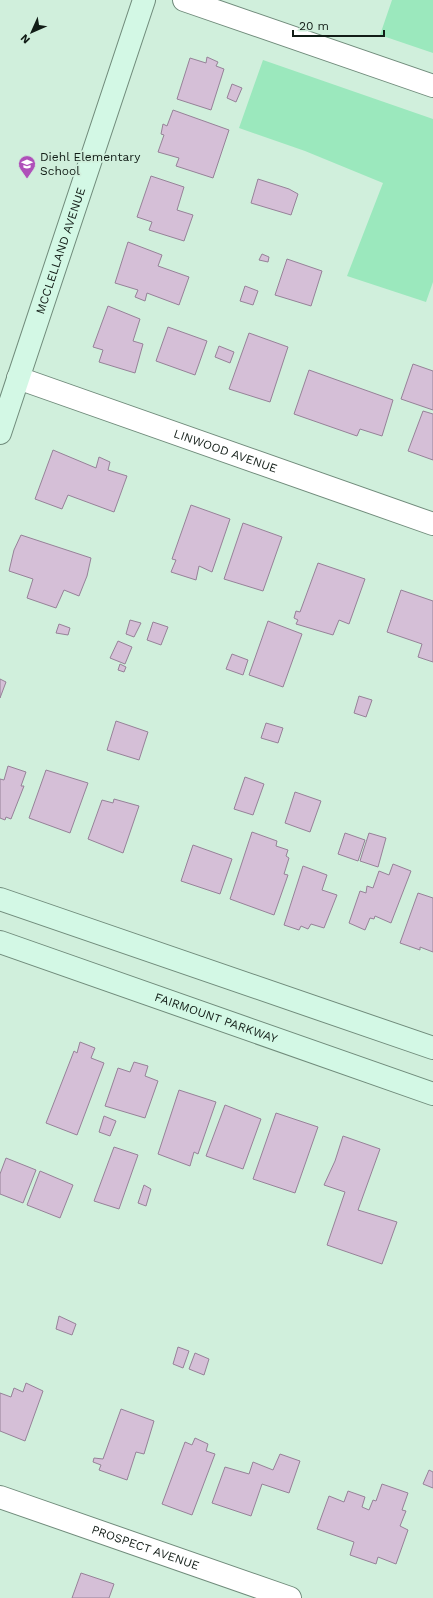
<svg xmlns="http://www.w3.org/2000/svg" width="433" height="1598" font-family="'Work Sans',sans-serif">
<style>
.green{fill:#9be8bd}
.building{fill:#d5bfd7;stroke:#968298}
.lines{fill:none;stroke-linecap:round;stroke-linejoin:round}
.street-casing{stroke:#708b7b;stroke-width:24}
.secondary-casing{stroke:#708b7b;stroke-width:24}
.street{stroke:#fff;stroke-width:22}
.secondary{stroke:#d3f8e5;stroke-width:22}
.labels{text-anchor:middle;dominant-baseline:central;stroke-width:3.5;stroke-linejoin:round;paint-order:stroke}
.poi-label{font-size:12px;fill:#111c16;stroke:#d0efdc;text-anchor:start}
.street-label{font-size:12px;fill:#111c16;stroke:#d0efdc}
</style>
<rect width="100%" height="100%" fill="#d0efdc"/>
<path class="green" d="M 392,0 L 433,0 L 433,53 L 380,35 Z
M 263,60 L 433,119 L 433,282 L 426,302 L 347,276 L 383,183 L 305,151 L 239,128 Z"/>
<path class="building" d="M 207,57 L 218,62 L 216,66 L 224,69 L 211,110 L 177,99 L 190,58 L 206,63 Z
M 232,84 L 242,88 L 236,102 L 227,98 Z
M 173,110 L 229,130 L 213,178 L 176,166 L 179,158 L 158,152 L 164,135 L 161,134 L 163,124 L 167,126 Z
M 151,176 L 184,187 L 177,210 L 193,215 L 184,241 L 149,230 L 152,222 L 137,217 Z
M 258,179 L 289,189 L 298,194 L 291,215 L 251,203 Z
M 128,242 L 162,255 L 158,266 L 189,277 L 179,305 L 147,293 L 145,301 L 135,297 L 138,290 L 115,283 Z
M 262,254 L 269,257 L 268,262 L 259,260 Z
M 287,259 L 322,271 L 311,306 L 275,295 Z
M 245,286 L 258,291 L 253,305 L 240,301 Z
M 108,306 L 140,319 L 133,341 L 143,344 L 135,373 L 99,362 L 103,350 L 93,347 Z
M 168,327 L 207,341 L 195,375 L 156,361 Z
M 249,333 L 288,347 L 270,402 L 229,389 Z
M 219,346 L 234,352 L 230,363 L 215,357 Z
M 413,364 L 433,371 L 433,410 L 401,399 Z
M 309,370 L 393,400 L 382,436 L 360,429 L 357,436 L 294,414 Z
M 423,411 L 433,414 L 433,460 L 408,451 Z
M 53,450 L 96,468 L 99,457 L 110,462 L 108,470 L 127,476 L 114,512 L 68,495 L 62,509 L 35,499 Z
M 191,505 L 230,519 L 212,572 L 199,566 L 196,580 L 171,572 L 176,560 L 172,559 Z
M 243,523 L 282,537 L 263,591 L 224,579 Z
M 21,535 L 91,558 L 87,576 L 79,596 L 64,590 L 56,608 L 27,598 L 33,579 L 9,571 L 14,550 Z
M 318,563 L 365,579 L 349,624 L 339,620 L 333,635 L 296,624 L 298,620 L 294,618 L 296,611 L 300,612 Z
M 401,590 L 433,601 L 433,662 L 418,657 L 422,644 L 387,632 Z
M 130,620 L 141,623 L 134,637 L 126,634 Z
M 268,621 L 302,634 L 283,687 L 249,675 Z
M 153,622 L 168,627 L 161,645 L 147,640 Z
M 59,624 L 70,628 L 68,635 L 56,633 Z
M 118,641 L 132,647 L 125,664 L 110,658 Z
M 232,654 L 248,660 L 243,675 L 226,669 Z
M 120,664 L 126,667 L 124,672 L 118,670 Z
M 0,679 L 6,682 L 0,698 Z
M 359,696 L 372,700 L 366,717 L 354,713 Z
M 116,721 L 148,732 L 139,760 L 107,750 Z
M 266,723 L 283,728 L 278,743 L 261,738 Z
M 8,766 L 26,772 L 21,786 L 24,786 L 11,819 L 6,817 L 5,820 L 0,818 L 0,779 L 4,780 Z
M 46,770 L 88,783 L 70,833 L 29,818 Z
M 245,777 L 264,784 L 253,815 L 234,809 Z
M 295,792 L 321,801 L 310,832 L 285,823 Z
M 114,799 L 139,806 L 123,853 L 88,839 L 102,800 L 113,803 Z
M 252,832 L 277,841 L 276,846 L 288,850 L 286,856 L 289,858 L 284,874 L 288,875 L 274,915 L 230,899 Z
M 345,833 L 365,840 L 358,861 L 338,854 Z
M 369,833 L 386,838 L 378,867 L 360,861 Z
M 193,845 L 232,859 L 220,894 L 181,881 Z
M 393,864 L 411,871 L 391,923 L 375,916 L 374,919 L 370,918 L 365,930 L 349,923 L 360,891 L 366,893 L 367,886 L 373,888 L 379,871 L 389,875 Z
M 303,866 L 327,875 L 322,890 L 337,895 L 324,928 L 311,924 L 308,929 L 301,926 L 299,930 L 284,925 Z
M 418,893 L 433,898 L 433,952 L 420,947 L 420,950 L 400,943 Z
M 80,1042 L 95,1048 L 91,1058 L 104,1063 L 77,1135 L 46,1123 L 74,1051 L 77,1053 Z
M 134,1062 L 148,1066 L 145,1076 L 158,1081 L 145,1118 L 105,1106 L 118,1068 L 130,1072 Z
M 179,1090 L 216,1102 L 198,1154 L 194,1152 L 190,1166 L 158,1154 Z
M 225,1105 L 261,1119 L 243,1169 L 206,1156 Z
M 276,1113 L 318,1127 L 295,1193 L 253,1179 Z
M 104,1116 L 116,1121 L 110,1136 L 99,1132 Z
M 343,1136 L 380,1149 L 358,1210 L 397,1222 L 382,1264 L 327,1245 L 345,1192 L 324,1185 L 335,1161 Z
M 114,1147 L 138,1155 L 119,1209 L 94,1201 Z
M 6,1158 L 36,1170 L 23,1203 L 0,1194 L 0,1174 Z
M 40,1171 L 73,1185 L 60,1218 L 27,1205 Z
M 144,1185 L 151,1189 L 146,1206 L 138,1203 Z
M 59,1316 L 76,1324 L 72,1335 L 56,1329 Z
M 178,1347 L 189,1351 L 183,1368 L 173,1364 Z
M 195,1353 L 209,1359 L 204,1375 L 189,1369 Z
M 26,1383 L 43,1391 L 25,1441 L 0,1431 L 0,1393 L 11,1397 L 14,1388 L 23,1392 Z
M 121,1409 L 154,1421 L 144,1454 L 136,1452 L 127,1480 L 99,1470 L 101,1465 L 93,1462 L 94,1458 L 103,1459 Z
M 195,1438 L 208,1444 L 206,1451 L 215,1454 L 192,1515 L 162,1504 L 185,1442 L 192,1445 Z
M 280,1454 L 300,1461 L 289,1493 L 262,1484 L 251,1516 L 212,1503 L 225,1467 L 249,1474 L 253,1462 L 273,1470 Z
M 429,1470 L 433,1472 L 433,1488 L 423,1484 Z
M 382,1484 L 408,1493 L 402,1510 L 406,1511 L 400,1526 L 408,1530 L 396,1564 L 378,1557 L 376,1564 L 350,1555 L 354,1542 L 317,1529 L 329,1496 L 344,1502 L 348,1491 L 365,1497 L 362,1507 L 369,1510 L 373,1500 L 376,1501 Z
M 81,1573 L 114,1584 L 109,1598 L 72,1598 Z"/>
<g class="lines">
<g class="street-casing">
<g id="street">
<path d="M 184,0 L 433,86"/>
<path id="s1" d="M 18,378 L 433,524"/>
<path id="s2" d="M 0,1497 L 290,1598"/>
</g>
</g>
<g class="secondary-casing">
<g id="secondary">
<path id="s3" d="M 0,433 L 144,0"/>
<path d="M 0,899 L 433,1048"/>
<path id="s4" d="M 0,942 L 433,1094"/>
</g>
</g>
<use href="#street" class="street"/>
<use href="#secondary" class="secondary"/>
</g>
<defs>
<g id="school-pin" transform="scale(0.9)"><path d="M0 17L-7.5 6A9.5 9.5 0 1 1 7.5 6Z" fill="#af50b9" stroke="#d0efdc"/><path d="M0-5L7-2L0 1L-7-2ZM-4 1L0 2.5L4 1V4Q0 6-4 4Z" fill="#fff"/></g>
</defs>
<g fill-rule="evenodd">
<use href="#school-pin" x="27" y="164"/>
</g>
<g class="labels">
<g class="poi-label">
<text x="40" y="157">Diehl Elementary<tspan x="40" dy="14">School</tspan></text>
</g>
<g class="street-label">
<text stroke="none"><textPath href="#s3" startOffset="192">MCCLELLAND AVENUE</textPath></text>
<text stroke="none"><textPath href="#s1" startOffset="220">LINWOOD AVENUE</textPath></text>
<text stroke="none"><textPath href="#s4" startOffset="229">FAIRMOUNT PARKWAY</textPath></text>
<text stroke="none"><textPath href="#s2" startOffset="154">PROSPECT AVENUE</textPath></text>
</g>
</g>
<g transform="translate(32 32) rotate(225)" stroke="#d0efdc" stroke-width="3" paint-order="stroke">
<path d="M0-3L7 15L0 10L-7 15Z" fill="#111c16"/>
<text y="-6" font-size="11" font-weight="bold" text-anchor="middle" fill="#111c16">N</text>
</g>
<path d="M293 30v6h91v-6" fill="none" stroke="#111c16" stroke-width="2"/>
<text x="299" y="30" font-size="12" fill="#111c16" stroke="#d0efdc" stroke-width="3" paint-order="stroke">20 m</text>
</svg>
